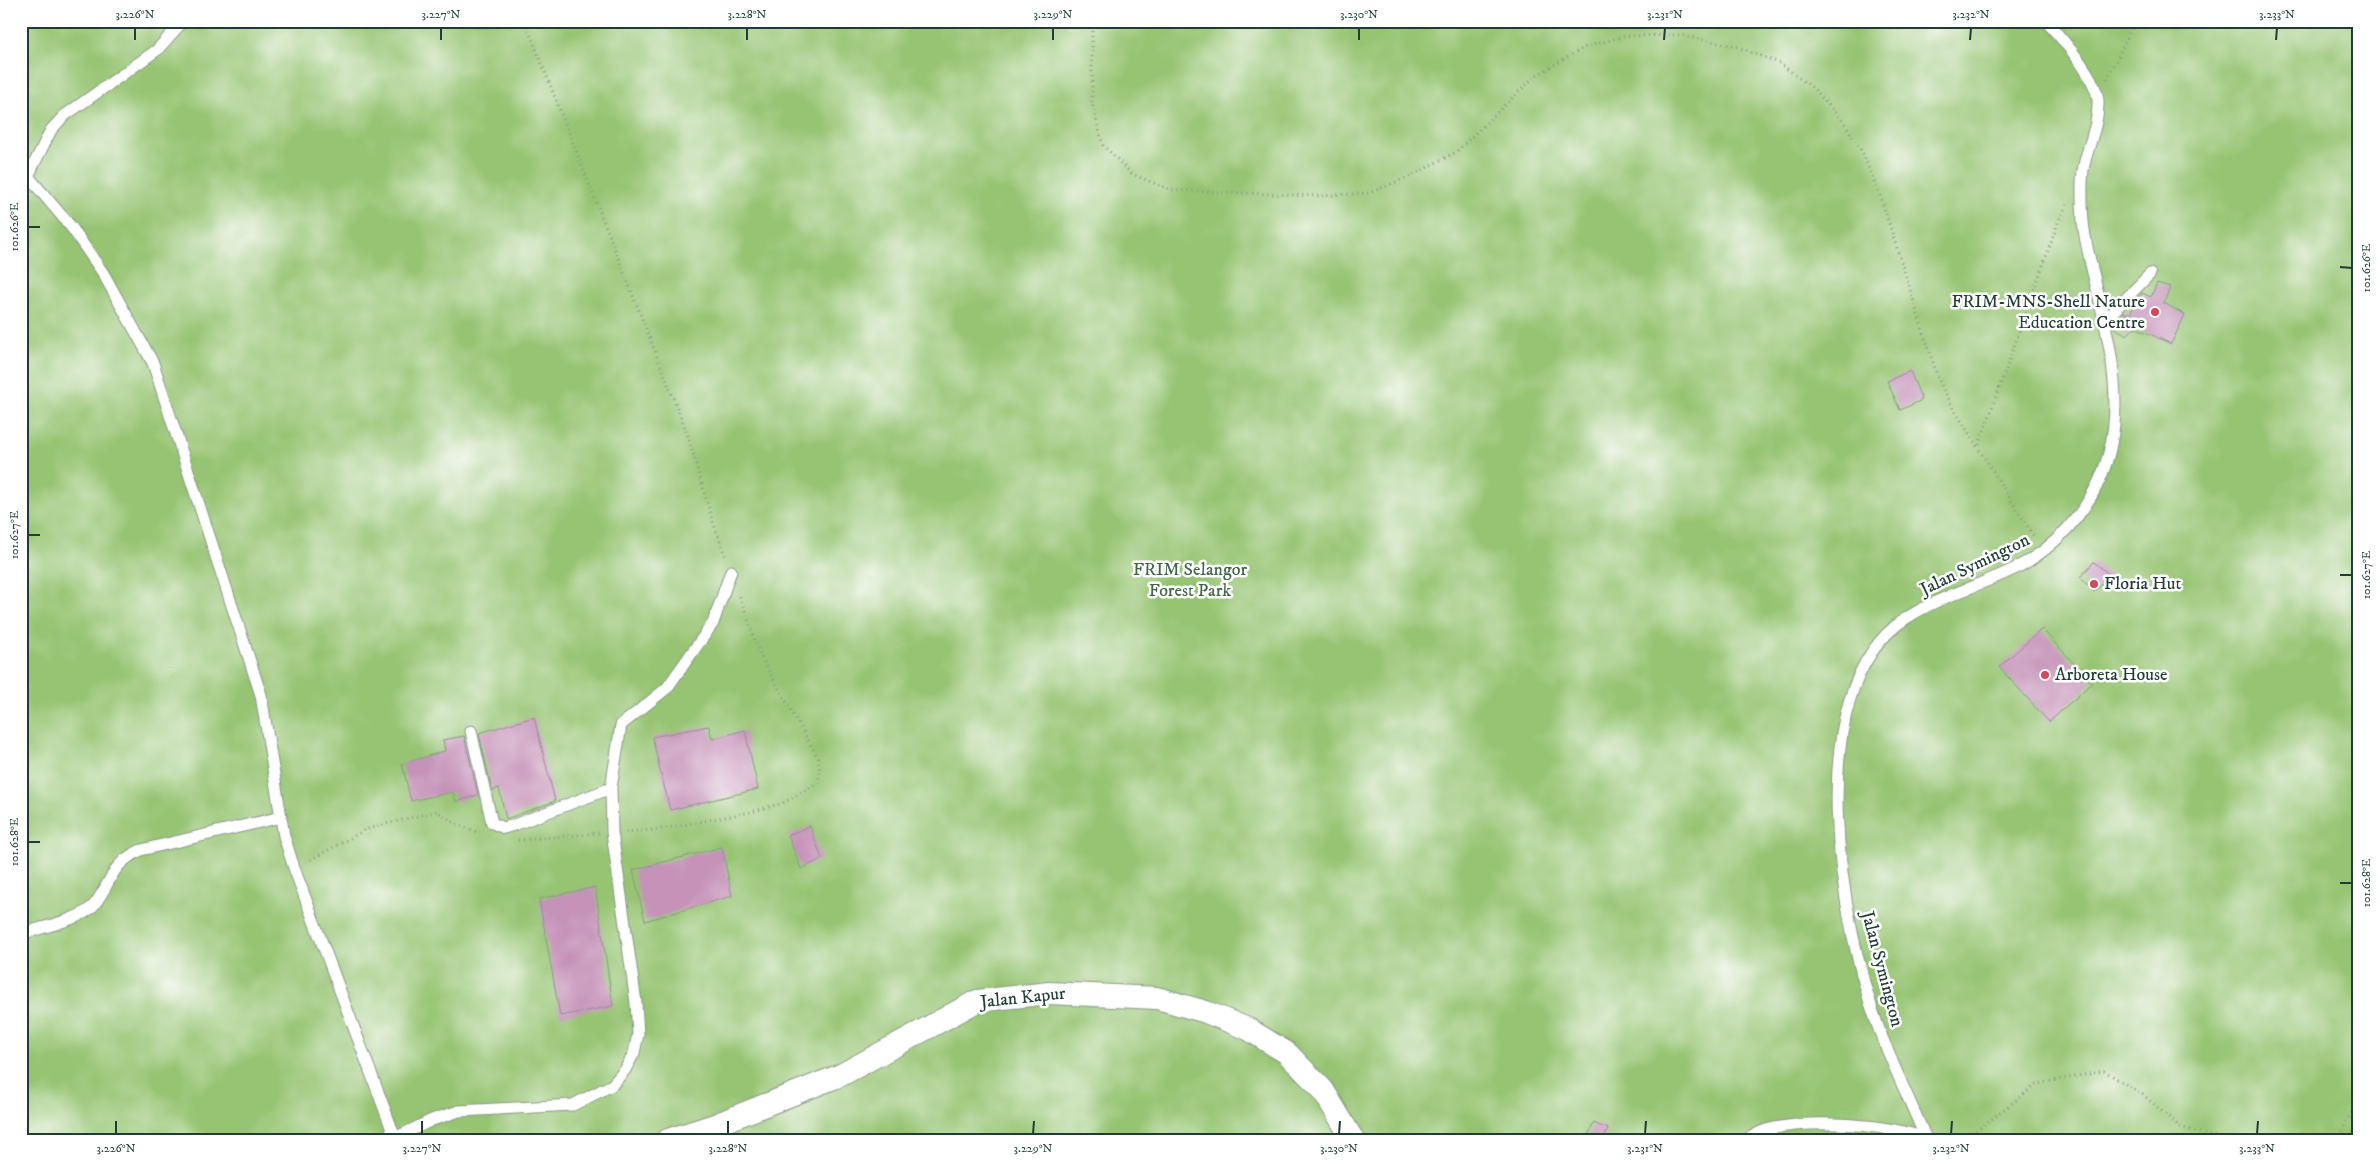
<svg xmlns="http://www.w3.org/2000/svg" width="2380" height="1161" font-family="'IM FELL DW Pica',serif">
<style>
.green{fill:#96c472;stroke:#5a8053}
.building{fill:#c592b8}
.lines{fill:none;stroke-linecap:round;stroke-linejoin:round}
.service-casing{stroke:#8a968a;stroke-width:13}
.minor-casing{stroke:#8a968a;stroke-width:24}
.path{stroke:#8a968a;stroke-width:3;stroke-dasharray:1 4;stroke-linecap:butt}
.service{stroke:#fff;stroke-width:11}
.minor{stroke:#fff;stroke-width:22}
.ticks{fill:none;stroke:#1f3d34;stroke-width:2}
.poi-dot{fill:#d1495b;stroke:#fff;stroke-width:2}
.labels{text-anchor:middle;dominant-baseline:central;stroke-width:5;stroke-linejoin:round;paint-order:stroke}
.poi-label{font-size:18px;fill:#1f3d34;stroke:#fff;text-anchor:start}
.street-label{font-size:18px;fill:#1f3d34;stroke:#fff}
.park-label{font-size:18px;fill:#436647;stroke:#fff}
.neatline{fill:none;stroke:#1f3d34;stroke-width:2}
.ticks-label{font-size:12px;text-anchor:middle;fill:#1f3d34}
</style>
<rect width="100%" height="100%" fill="#fff"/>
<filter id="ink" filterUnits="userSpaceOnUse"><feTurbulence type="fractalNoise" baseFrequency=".02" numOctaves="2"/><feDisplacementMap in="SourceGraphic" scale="10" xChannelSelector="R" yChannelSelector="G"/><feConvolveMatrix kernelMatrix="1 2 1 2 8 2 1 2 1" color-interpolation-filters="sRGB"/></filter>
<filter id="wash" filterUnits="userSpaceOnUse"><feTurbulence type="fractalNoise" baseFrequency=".0096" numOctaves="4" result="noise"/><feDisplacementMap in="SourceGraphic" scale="20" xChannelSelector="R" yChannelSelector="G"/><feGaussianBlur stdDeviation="1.12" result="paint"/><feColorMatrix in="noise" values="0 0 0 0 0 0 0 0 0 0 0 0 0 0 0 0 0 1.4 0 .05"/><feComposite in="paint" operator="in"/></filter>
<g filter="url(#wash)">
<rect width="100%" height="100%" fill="#f5f0df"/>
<path class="green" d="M 21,21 L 2359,21 L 2359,1140 L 21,1140 Z"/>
<g id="blocks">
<path class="building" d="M 2157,283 L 2170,287 L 2164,303 L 2185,315 L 2171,344 L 2135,327 L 2127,335 L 2113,327 L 2115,321 L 2124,312 L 2129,315 L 2142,293 L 2151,297 Z
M 1910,371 L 1922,400 L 1900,410 L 1887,381 Z
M 2094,562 L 2111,576 L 2094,592 L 2080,577 Z
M 2042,629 L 2092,683 L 2049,722 L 1999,667 Z
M 534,717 L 555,801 L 506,819 L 499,788 L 492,791 L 479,733 Z
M 709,726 L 712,739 L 745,730 L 758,789 L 670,810 L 652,737 Z
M 464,736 L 478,795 L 456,802 L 453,792 L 411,801 L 402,764 L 445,751 L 443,740 Z
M 810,826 L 822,859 L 801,869 L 788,835 Z
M 722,847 L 732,896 L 645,921 L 633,870 Z
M 595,887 L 613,1006 L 560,1016 L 539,899 Z
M 1594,1123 L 1608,1129 L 1604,1140 L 1586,1140 Z"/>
</g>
</g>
<g filter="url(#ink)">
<use href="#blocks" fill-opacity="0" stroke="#8a968a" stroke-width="1"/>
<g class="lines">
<g class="service-casing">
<path id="service" d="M 183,21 L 157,50 L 64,116 L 51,130 L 28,176 L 72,228 L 103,273 L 153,363 L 261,695 L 284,836 L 294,868 L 396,1140
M 2104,321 L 2150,274
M 471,731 L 492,823 L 504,828 L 514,825 L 611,788
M 21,934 C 39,928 83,919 94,905 C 113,881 109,865 141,850 L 281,817
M 395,1138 L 432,1120 L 459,1111 L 573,1105 L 612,1085 L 625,1070 L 634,1053 L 638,1034 L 636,1003 L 612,832 L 611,788 L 621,725 L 667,688 L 713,623 L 731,571
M 1926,1139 C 1911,1103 1894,1068 1880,1032 C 1842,930 1796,691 1905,619 C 1939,596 1980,586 2016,568 C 2063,544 2101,496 2111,444 C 2122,392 2108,335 2096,285 C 2091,264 2085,243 2083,222 C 2082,206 2081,186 2083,170 C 2087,147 2099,125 2098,101 C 2097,77 2062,39 2046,21
M 1745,1140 C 1752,1137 1759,1132 1766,1130 C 1808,1119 1888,1123 1929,1140"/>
</g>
<g class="minor-casing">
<path id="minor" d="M 668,1140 L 715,1125 L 841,1075 L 977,1001 L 1049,993 L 1157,998 L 1206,1012 L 1248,1029 L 1287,1053 L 1323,1090 L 1353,1140"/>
</g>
<path class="path" d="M 525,21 L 687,433 L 712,519 L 726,557
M 1092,21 L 1092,104 L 1103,145 L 1132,174 L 1171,190 L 1318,196 L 1369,193 L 1411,176 L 1456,152 L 1535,76 L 1583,48 L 1624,36 L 1679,35 L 1735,46 L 1779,63 L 1813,88 L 1844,122 L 1863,154 L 1881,198 L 1938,378 L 1953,408 L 2035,538
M 2107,79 L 2135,21
M 1979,445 L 2059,220 L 2067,204
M 626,832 L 656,830 L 751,812 L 783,803 L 818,783 L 820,771 L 818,758 L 761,657 L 739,594
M 518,840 L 599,833
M 306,862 L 367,829 L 437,811 L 456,824 L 480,833
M 1964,1140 L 2037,1084 L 2104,1071 L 2142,1094 L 2180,1127 L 2226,1140
M 2337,1140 L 2352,1112 L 2359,1105"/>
<use href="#service" class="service"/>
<use href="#minor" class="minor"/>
</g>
</g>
<path class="ticks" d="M 135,40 L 135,28M 441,40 L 441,28M 747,40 L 747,28M 1053,40 L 1053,28M 1359,40 L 1359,28M 1664,40 L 1665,28M 1970,40 L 1971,28M 2276,40 L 2277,28M 28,227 L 40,227M 2340,267 L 2352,268M 28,535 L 40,535M 2340,575 L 2352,575M 28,842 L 40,842M 2340,883 L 2352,883M 116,1134 L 116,1121M 422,1134 L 422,1121M 728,1134 L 728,1121M 1033,1134 L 1034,1121M 1339,1134 L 1340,1121M 1645,1134 L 1646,1121M 1951,1134 L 1952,1121M 2257,1134 L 2258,1121"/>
<g class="poi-dot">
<circle cx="2155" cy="312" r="5"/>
<circle cx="2094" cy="584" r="5"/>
<circle cx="2045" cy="675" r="5"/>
</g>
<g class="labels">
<g class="poi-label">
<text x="2145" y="302" text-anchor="end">FRIM-MNS-Shell Nature<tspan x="2145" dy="21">Education Centre</tspan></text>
<text x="2104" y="584">Floria Hut</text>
<text x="2055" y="675">Arboreta House</text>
</g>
<g class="street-label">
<text transform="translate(1975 565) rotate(-26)">Jalan Symington</text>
<text transform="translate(1882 969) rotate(75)">Jalan Symington</text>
<text transform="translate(1023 998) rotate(-6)">Jalan Kapur</text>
</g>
<g class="park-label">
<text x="1190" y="570">FRIM Selangor<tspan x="1190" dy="21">Forest Park</tspan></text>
</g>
</g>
<rect width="2380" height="1161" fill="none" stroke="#fff" stroke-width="55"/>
<rect x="28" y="28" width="2324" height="1106" class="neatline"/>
<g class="ticks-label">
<text x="135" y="18">3.226°N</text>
<text x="441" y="18">3.227°N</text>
<text x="747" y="18">3.228°N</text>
<text x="1053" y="18">3.229°N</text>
<text x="1359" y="18">3.230°N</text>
<text x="1665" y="18">3.231°N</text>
<text x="1971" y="18">3.232°N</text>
<text x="2277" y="18">3.233°N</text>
<text transform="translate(14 227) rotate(-90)" y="4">101.626°E</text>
<text transform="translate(2366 268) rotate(-90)" y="4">101.626°E</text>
<text transform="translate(14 535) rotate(-90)" y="4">101.627°E</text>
<text transform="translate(2366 575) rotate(-90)" y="4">101.627°E</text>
<text transform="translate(14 842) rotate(-90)" y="4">101.628°E</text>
<text transform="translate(2366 883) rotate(-90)" y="4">101.628°E</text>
<text x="116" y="1152">3.226°N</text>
<text x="422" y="1152">3.227°N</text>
<text x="728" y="1152">3.228°N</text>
<text x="1033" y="1152">3.229°N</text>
<text x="1339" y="1152">3.230°N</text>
<text x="1645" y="1152">3.231°N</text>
<text x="1951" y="1152">3.232°N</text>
<text x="2257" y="1152">3.233°N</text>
</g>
</svg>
